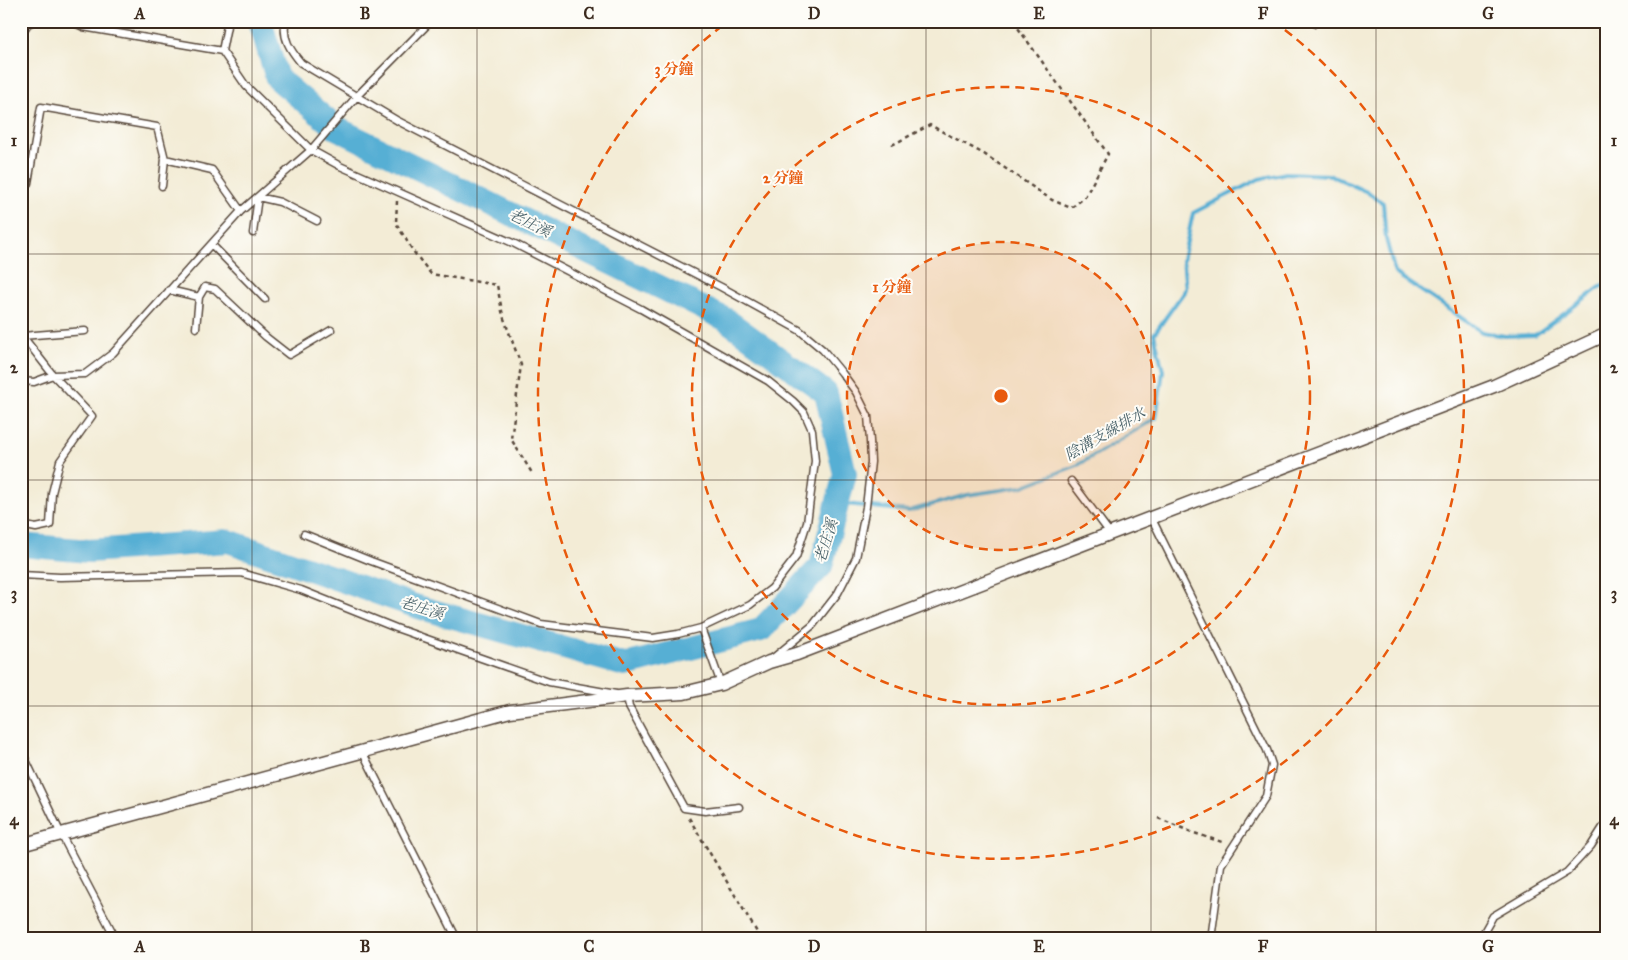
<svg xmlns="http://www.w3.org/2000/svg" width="1628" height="960" font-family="'IM FELL Great Primer','Noto Serif TC',serif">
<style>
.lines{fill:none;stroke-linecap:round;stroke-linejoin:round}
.stream{stroke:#57afd4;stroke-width:4}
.river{stroke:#57afd4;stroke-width:24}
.service-casing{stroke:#57473a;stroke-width:9}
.minor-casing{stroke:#57473a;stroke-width:15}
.path{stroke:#57473a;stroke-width:2.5;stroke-dasharray:4 4;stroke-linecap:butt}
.service{stroke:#fff;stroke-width:6}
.minor{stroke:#fff;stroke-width:12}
.grid{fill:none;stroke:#3b2a1e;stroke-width:1;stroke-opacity:0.55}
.ring{fill:none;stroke:#e8590c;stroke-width:2.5;stroke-dasharray:9 6}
.labels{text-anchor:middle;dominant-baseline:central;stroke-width:4;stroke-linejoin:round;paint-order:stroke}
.water-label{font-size:15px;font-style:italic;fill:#465f67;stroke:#fdfcf7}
.centre{fill:#e8590c;stroke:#fdfcf7;stroke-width:2.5}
.ring-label{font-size:15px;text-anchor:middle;font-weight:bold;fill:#e8590c;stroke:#fdfcf7;stroke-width:4;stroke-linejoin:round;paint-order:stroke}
.neatline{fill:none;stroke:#3b2a1e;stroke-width:2}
.grid-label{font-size:16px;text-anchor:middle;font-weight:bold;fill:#3b2a1e}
</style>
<rect width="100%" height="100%" fill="#fdfcf7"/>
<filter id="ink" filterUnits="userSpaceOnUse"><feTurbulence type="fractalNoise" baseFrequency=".02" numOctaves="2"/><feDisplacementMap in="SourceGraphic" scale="10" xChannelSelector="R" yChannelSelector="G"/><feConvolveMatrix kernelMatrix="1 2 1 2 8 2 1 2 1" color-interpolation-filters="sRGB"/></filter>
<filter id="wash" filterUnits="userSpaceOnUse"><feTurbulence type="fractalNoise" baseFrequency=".0096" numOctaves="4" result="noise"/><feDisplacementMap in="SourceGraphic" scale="20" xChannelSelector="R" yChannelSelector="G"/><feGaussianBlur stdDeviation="1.12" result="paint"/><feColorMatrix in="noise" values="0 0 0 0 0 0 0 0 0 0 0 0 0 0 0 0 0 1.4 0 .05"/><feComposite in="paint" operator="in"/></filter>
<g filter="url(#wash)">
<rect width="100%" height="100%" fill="#f3ecd6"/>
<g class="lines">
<path class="stream" d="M 837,503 L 909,511 L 967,495 L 1021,487 L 1078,465 L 1156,418 L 1163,371 L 1154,334 L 1186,289 L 1183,260 L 1193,213 L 1259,179 L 1286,173 L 1330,175 L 1367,192 L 1383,203 L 1386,239 L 1395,273 L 1482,332 L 1505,336 L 1535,335 L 1607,282"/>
<path class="river" d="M 21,545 L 89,551 L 228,541 L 418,607 L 625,665 L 761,630 L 821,566 L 845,474 L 826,393 L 725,319 L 336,128 L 277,78 L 260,21"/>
</g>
</g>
<g filter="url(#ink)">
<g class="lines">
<g class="service-casing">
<path id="service" d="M 70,21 L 83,27 L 222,51
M 228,21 L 222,51 L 246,86 L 311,150 L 340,166 L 515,244 L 641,309 L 768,381 L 793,401 L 804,412 L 812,430 L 815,461 L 807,523 L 796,557 L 772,588 L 750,605 L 701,628 L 678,634 L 653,638 L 541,624 L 371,561 L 304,534
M 286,21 C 281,37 291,51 301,63 L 398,121 L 721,287 L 799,330 L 823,350 L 842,373 L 856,392 L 868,416 L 870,441 L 871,462 L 866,507 L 856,558 L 838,593 L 813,625 L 773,658
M 21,34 L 28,24 L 34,21
M 21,183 L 28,183 L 41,107 L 157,127 L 165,159 L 212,170 L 241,211
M 162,186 L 165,159
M 253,233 L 258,197 L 280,202 L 317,221
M 212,245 L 265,299
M 169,290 L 199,297 L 205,287 L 215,289 L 266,337 L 289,355 L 331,330
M 196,328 L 199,297
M 21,334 L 53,375 L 92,416 L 60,461 L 52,493 L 50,525 L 36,528 L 21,525
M 22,336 L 85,331
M 21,381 L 34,382 L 53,375 L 85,374 L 113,353 L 241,211 L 311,150 L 357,96 L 431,21
M 1071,481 L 1110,533
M 1151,517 L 1267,750 L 1272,765 L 1266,796 L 1221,865 L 1211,939
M 21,575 L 60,577 L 241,573 L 301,590 L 396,628 L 549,682 L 616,694
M 701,628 L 721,684
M 626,695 L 627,696 L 629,707 L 684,808 L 705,811 L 739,807
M 21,750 L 61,834 L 116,939
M 362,751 L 457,939
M 1480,939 L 1493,916 L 1567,872 L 1591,846 L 1607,821"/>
</g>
<g class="minor-casing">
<path id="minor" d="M 21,845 L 510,711 L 627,696 L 684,693 L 721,684 L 769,662 L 797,654 L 1494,386 L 1607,334"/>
</g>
<path class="path" d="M 1314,28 L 1320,21
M 892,145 L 930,125 L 984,154 L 1052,200 L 1071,208 L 1085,197 L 1108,154 L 1013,21
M 397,201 L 396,223 L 413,251 L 431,274 L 497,285 L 503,316 L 521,365 L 511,439 L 532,473
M 689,818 L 761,939
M 1158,818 L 1194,833 L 1225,843"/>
<use href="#service" class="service"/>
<use href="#minor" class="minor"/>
</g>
</g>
<path class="grid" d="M 252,21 L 252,939M 477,21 L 477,939M 702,21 L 702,939M 926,21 L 926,939M 1151,21 L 1151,939M 1376,21 L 1376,939M 21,254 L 1607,254M 21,480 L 1607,480M 21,706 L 1607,706"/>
<circle cx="1001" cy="396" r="154" fill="#e8590c" fill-opacity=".12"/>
<g class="ring">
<circle cx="1001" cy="396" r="154"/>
<circle cx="1001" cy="396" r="309"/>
<path d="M1273 21A463 463 0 1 1 729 21"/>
</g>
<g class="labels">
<g class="water-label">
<text transform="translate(530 223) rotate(26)">老庄溪</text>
<text transform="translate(1105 434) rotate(-30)">陰溝支線排水</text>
<text transform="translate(826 541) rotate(-73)">老庄溪</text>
<text transform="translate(422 608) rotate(17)">老庄溪</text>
</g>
</g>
<circle cx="1001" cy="396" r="8" class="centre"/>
<g class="ring-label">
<text x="674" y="74">3 分鐘</text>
<text x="783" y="183">2 分鐘</text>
<text x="892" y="292">1 分鐘</text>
</g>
<rect width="1628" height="960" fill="none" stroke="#fdfcf7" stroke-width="55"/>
<rect x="28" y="28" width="1572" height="904" class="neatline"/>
<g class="grid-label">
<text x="140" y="19">A</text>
<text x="365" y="19">B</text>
<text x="589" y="19">C</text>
<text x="814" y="19">D</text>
<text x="1039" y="19">E</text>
<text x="1263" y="19">F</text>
<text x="1488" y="19">G</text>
<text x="14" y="146">1</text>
<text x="1614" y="146">1</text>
<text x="14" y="373">2</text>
<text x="1614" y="373">2</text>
<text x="14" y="599">3</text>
<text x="1614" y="599">3</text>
<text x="14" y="825">4</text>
<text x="1614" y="825">4</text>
<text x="140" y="952">A</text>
<text x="365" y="952">B</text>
<text x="589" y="952">C</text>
<text x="814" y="952">D</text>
<text x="1039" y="952">E</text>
<text x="1263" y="952">F</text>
<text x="1488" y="952">G</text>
</g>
</svg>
